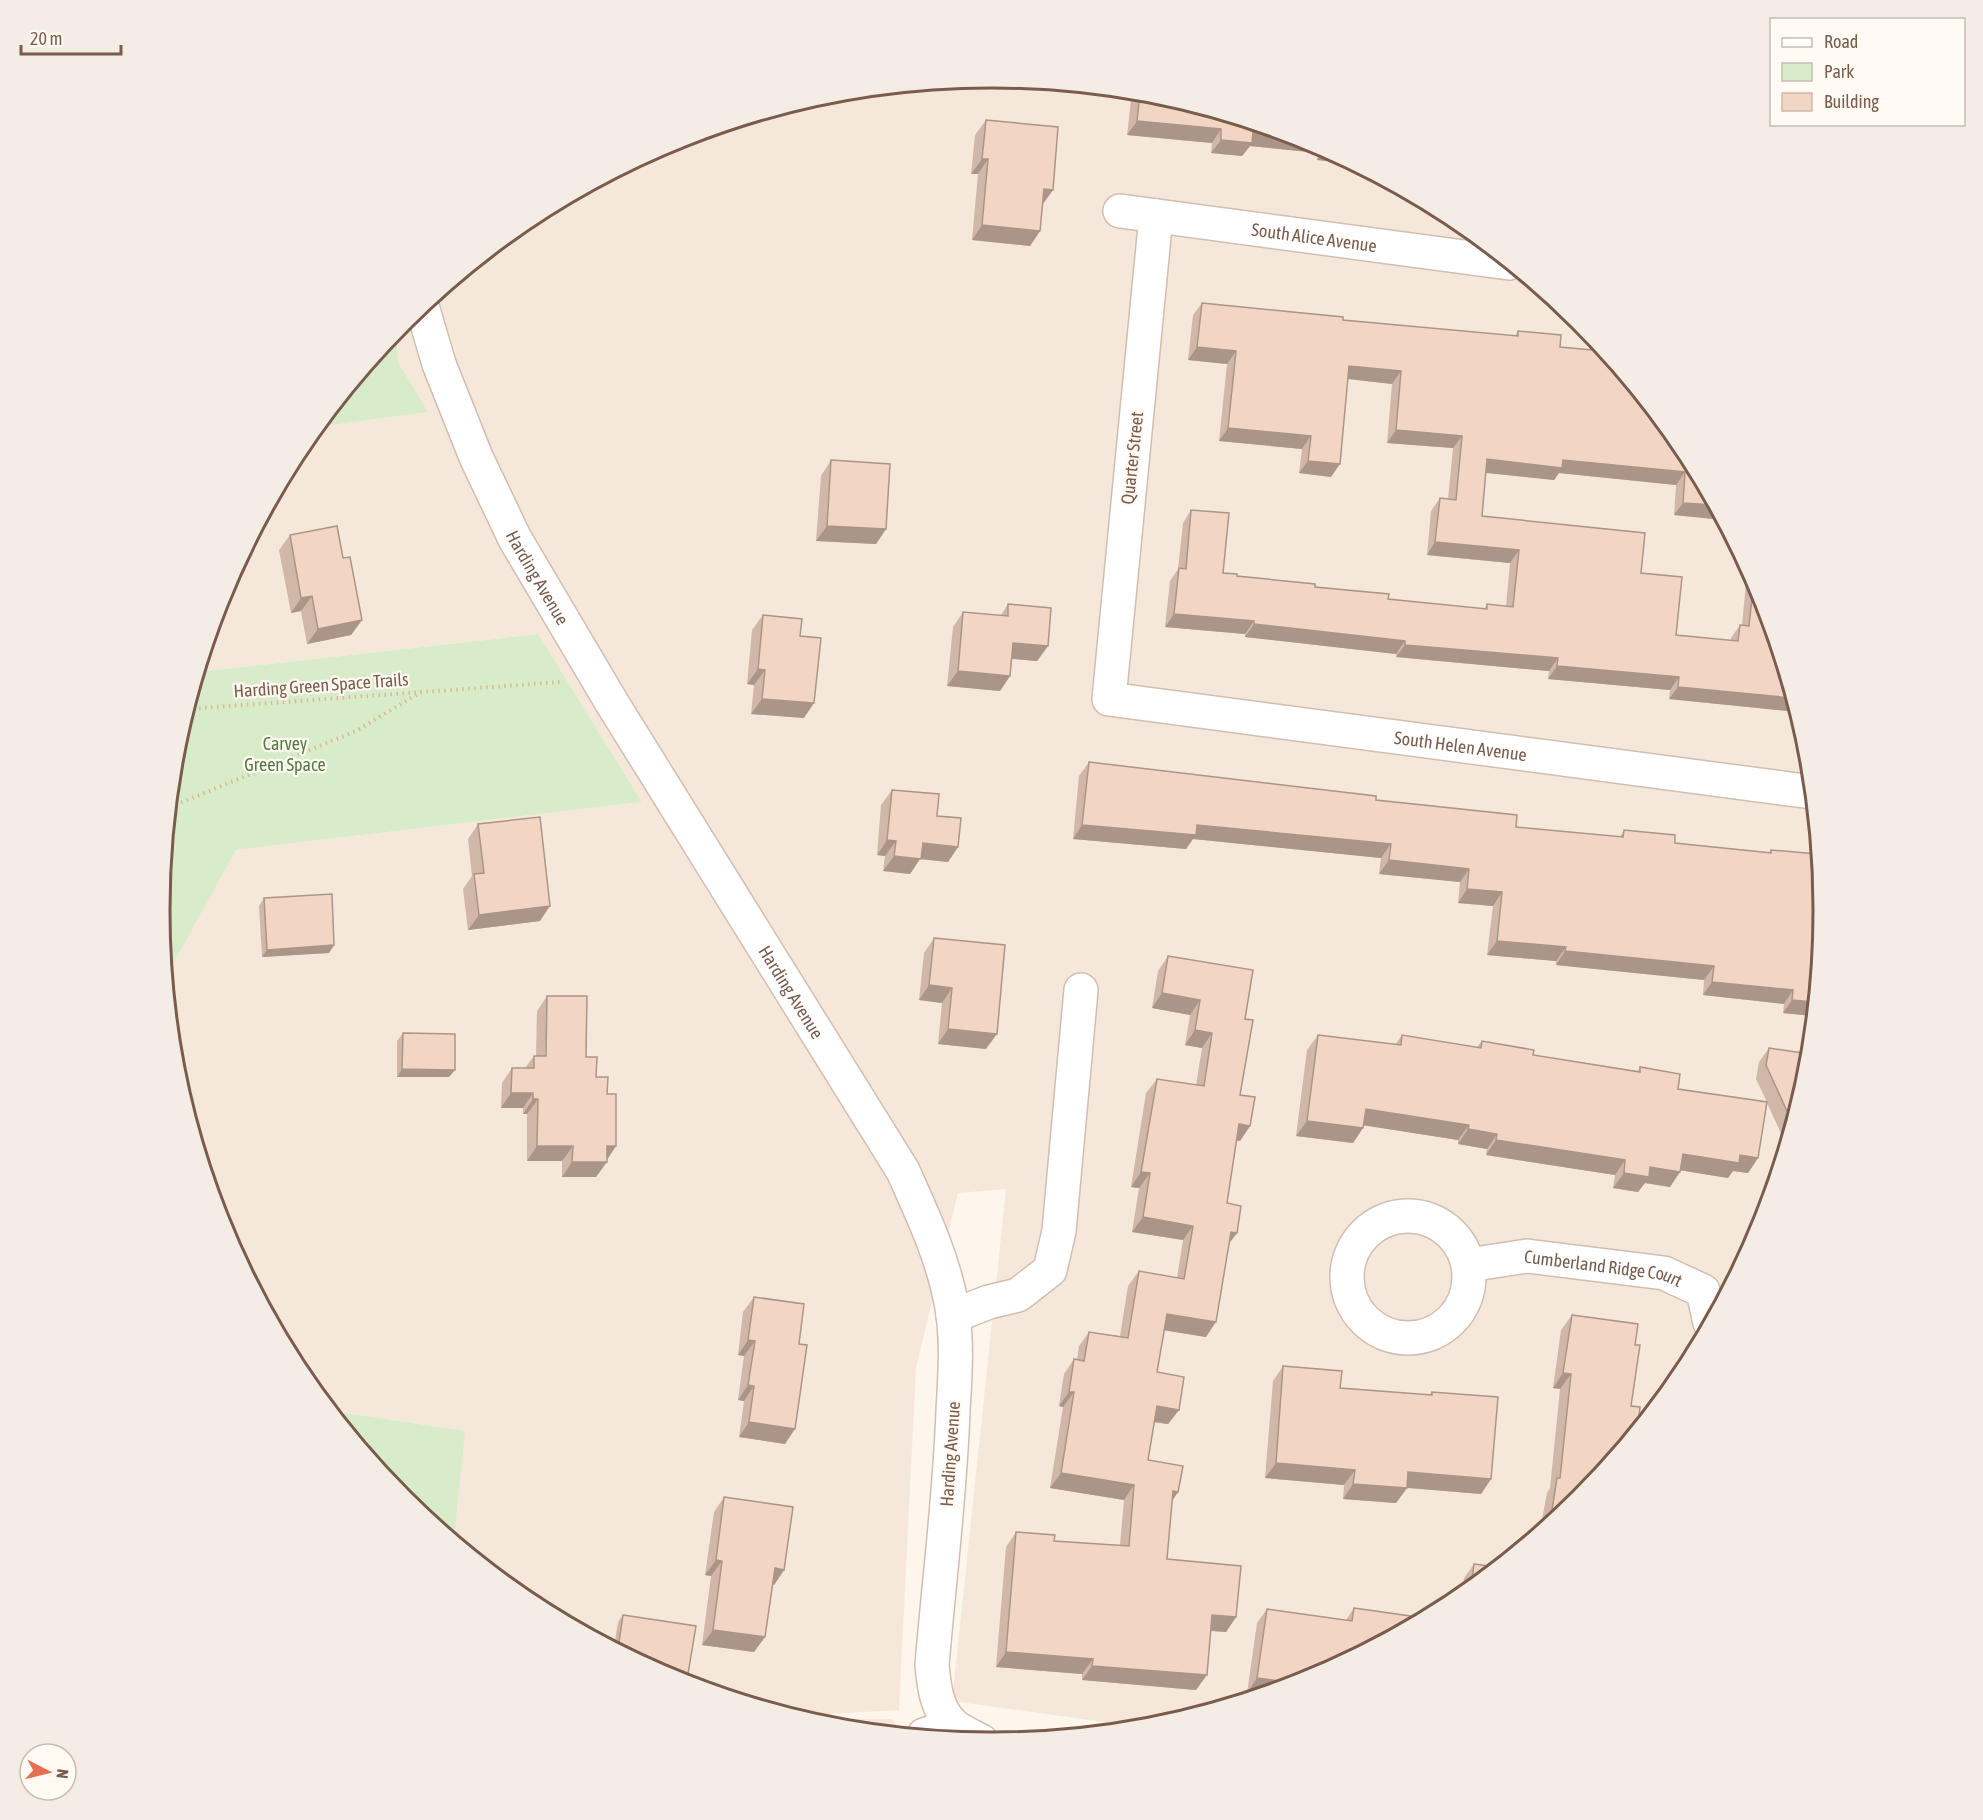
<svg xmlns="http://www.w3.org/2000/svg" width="1983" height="1820" font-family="'Asap Condensed',sans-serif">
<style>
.residential{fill:#f5e8da}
.green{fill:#d8ecc9}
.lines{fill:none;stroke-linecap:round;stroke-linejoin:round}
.minor-casing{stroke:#d1beb0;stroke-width:36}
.path{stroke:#d9b8a5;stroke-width:4;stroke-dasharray:1.5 4.5;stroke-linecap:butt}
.minor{stroke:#fff;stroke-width:33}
.wall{fill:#d1b7a8}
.shaded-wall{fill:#aa9588}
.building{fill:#f3d5c3;stroke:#aa9588;stroke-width:1.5}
.labels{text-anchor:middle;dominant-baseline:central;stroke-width:4.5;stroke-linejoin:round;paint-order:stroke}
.street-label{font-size:18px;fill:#7a5c4d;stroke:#fffaf3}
.park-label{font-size:18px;fill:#537a41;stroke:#fffaf3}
.rim{fill:none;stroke:#7a5c4d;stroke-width:3}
</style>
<rect width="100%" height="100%" fill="#fdf6ec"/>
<path class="residential" d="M 992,78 L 1154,94 L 1310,141 L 1454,218 L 1580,322 L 1683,448 L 1760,592 L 1808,748 L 1823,910 L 1807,1073 L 1760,1229 L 1683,1373 L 1580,1499 L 1453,1602 L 1310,1679 L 1153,1726 L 1140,1727 L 952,1701 L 1006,1189 L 958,1193 L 916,1368 L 899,1710 L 796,1716 L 673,1679 L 529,1602 L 454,1540 L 464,1431 L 332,1411 L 300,1372 L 223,1228 L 175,1072 L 166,977 L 236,850 L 642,802 L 538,634 L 198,672 L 223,591 L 300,447 L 317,427 L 427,412 L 398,362 L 396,330 L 403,321 L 530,218 L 673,141 L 830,94 Z
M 806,1719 L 892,1719 L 902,1733 L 829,1726 Z"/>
<path class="green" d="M 396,330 L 398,362 L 428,412 L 317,427 Z
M 538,634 L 642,802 L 236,850 L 166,977 L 160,910 L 176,747 L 198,672 Z
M 332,1411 L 465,1431 L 454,1540 L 403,1498 Z"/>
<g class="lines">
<g class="minor-casing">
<g id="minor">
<path id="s1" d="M 1120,211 L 1509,263"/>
<path id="s2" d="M 1156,216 L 1109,699 L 1812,792"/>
<path id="s3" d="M 422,306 L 439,364 L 476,457 L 515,539 L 612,703 L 903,1171 C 922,1214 942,1255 951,1302 C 958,1338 955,1376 953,1411 C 950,1496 939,1581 932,1665 C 934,1686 936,1708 952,1724 C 959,1731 972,1736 981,1741"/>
<circle cx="1408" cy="1277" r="61"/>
<path id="s4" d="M 1469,1265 L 1527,1256 L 1664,1273 L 1703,1291 L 1710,1323"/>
<path d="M 953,1316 L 989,1302 L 1018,1295 L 1050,1270 L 1059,1231 L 1081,990"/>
<path d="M 924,1735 L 953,1725"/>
</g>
</g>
<path class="path" d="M 187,709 L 561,682
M 170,807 L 356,731 L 421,692"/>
<use href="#minor" class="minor"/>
</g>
<path class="wall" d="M 1132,92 L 1154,94 L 1310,141 L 1353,164 L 1317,160 L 1318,153 L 1250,146 L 1242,156 L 1211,153 L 1212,143 L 1127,135 Z
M 986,120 L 1053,190 L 1042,205 L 1040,231 L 1030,246 L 972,240 L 978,174 L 971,174 L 975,135 Z
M 1202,303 L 1343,320 L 1515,336 L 1518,331 L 1560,347 L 1683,448 L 1714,519 L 1674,515 L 1676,485 L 1559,473 L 1554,480 L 1486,473 L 1482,516 L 1641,573 L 1676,635 L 1731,641 L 1731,638 L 1740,625 L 1742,625 L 1747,573 L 1749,570 L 1760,592 L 1797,712 L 1669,699 L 1670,690 L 1548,679 L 1549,671 L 1396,657 L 1396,654 L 1245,637 L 1245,634 L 1165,627 L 1170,581 L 1178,569 L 1183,523 L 1191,510 L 1223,573 L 1237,576 L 1315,587 L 1388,599 L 1484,609 L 1487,604 L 1506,606 L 1510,563 L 1427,555 L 1431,511 L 1440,498 L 1448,499 L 1453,448 L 1387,443 L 1392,384 L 1348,379 L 1331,477 L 1299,473 L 1302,449 L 1219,441 L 1227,364 L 1188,360 L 1193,315 Z
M 831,460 L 886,529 L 876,544 L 816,541 L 821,476 Z
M 290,535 L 362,620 L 351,635 L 307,644 L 301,611 L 291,613 L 279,550 Z
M 1008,604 L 1048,646 L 1037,661 L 1012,659 L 1010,676 L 1000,691 L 947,686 L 953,627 L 963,612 L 1001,615 Z
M 763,615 L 800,636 L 804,718 L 751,714 L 754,685 L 747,684 L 752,630 Z
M 1089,762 L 1376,800 L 1516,827 L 1620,837 L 1624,830 L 1675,843 L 1769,852 L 1771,850 L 1813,1016 L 1783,1013 L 1784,1004 L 1703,995 L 1704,980 L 1556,965 L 1556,961 L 1487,955 L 1493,906 L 1458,903 L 1460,882 L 1379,874 L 1381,858 L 1193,839 L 1186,849 L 1073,839 L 1079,776 Z
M 892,790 L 937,816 L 958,847 L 948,862 L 920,859 L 910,874 L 883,871 L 885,856 L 877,855 L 881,805 Z
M 478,824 L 540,921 L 468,930 L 463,889 L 472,876 L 468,839 Z
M 264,898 L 334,945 L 329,953 L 262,957 L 259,906 Z
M 934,938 L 986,1049 L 938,1044 L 942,1003 L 919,1000 L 924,953 Z
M 1168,956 L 1245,1019 L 1240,1095 L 1250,1126 L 1240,1141 L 1237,1140 L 1227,1203 L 1237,1233 L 1229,1244 L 1206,1337 L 1164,1330 L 1157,1372 L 1179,1410 L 1168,1424 L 1154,1422 L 1148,1460 L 1178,1492 L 1172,1501 L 1167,1559 L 1236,1617 L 1226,1632 L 1210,1631 L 1196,1690 L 1082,1680 L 1082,1674 L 996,1667 L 1006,1547 L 1016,1532 L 1054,1541 L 1120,1545 L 1124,1500 L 1050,1488 L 1063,1407 L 1059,1406 L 1064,1374 L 1074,1359 L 1077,1359 L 1079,1346 L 1089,1332 L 1120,1336 L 1128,1286 L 1139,1271 L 1177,1278 L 1183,1240 L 1132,1232 L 1139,1188 L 1131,1187 L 1146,1093 L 1157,1079 L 1196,1085 L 1202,1048 L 1185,1045 L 1190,1015 L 1152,1008 L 1158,971 Z
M 547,996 L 586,1057 L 607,1094 L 616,1146 L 596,1177 L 562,1177 L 562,1161 L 527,1161 L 527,1114 L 523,1114 L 523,1108 L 501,1108 L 502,1083 L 512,1068 L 525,1068 L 534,1056 L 536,1056 L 537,1011 Z
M 403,1033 L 449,1077 L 397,1077 L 397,1041 Z
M 1318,1035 L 1395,1045 L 1402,1035 L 1477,1047 L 1482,1041 L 1533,1055 L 1638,1071 L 1640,1067 L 1678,1089 L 1767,1102 L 1756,1079 L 1759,1062 L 1769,1048 L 1807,1073 L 1786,1144 L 1767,1103 L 1758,1158 L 1748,1173 L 1733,1171 L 1728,1178 L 1680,1170 L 1670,1187 L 1645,1183 L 1638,1192 L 1613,1188 L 1615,1175 L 1486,1155 L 1487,1149 L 1458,1144 L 1458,1140 L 1364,1125 L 1363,1128 L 1353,1143 L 1296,1136 L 1307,1050 Z
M 754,1297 L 785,1444 L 739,1437 L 744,1401 L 738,1400 L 744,1356 L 738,1355 L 743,1312 Z
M 1572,1315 L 1635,1345 L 1631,1406 L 1580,1499 L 1540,1531 L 1547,1493 L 1550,1488 L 1560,1389 L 1553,1388 L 1561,1330 Z
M 1283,1366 L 1340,1388 L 1429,1395 L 1432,1392 L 1491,1479 L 1481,1494 L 1407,1488 L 1396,1503 L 1343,1499 L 1344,1485 L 1265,1478 L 1273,1381 Z
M 724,1497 L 784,1570 L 774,1585 L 772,1585 L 765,1637 L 754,1652 L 702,1645 L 711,1576 L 705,1575 L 714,1512 Z
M 1474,1564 L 1496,1567 L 1462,1595 L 1464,1578 Z
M 1354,1608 L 1409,1626 L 1310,1679 L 1258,1694 L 1247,1693 L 1257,1623 L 1267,1609 L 1346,1620 Z
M 623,1615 L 687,1680 L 686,1682 L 673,1679 L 614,1647 L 618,1622 Z"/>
<path class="shaded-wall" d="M 1137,121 L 1221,129 L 1212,143 L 1127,135 Z
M 1253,132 L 1289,135 L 1310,141 L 1322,148 L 1318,153 L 1250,146 L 1242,156 L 1211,153 L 1221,140 Z
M 1325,149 L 1353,164 L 1317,160 Z
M 982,159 L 988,159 L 978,174 L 971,174 Z
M 1044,189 L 1053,190 L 1042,205 Z
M 982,225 L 1040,231 L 1030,246 L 972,240 Z
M 1197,347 L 1236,351 L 1227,364 L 1188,360 Z
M 1349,366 L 1401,371 L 1392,384 L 1340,378 Z
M 1228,428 L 1311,436 L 1302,449 L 1219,441 Z
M 1396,430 L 1462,436 L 1453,448 L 1387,443 Z
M 1487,459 L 1563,460 L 1685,472 L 1676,485 L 1559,473 L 1554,480 L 1478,472 Z
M 1308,461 L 1340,464 L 1331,477 L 1299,473 Z
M 1683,503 L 1714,505 L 1718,513 L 1714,519 L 1674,515 Z
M 827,526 L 886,529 L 876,544 L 816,541 Z
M 1435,542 L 1519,550 L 1510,563 L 1427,555 Z
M 312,596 L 301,611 L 291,613 L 301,598 Z
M 1174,614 L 1254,621 L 1245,634 L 1165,627 Z
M 362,620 L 351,635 L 307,644 L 318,629 Z
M 1254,624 L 1405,641 L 1396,654 L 1245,637 Z
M 1013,643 L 1048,646 L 1037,661 L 1003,658 Z
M 1405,645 L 1558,658 L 1549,671 L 1396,657 Z
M 1557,666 L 1679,677 L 1670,690 L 1548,679 Z
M 758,669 L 765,670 L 754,685 L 747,684 Z
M 958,671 L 1010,676 L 1000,691 L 947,686 Z
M 1678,687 L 1792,698 L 1797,712 L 1669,699 Z
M 762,699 L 814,703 L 804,718 L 751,714 Z
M 1082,825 L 1197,825 L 1391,844 L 1381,858 L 1193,839 L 1186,849 L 1073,839 Z
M 887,840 L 896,841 L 885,856 L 877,855 Z
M 923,843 L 958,847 L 948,862 L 920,859 L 910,874 L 883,871 L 894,856 Z
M 1389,860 L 1469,869 L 1460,882 L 1379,874 Z
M 1467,889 L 1502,892 L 1493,906 L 1458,903 Z
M 550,906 L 540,921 L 468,930 L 479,915 Z
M 1497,941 L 1566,947 L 1556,961 L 1487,955 Z
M 334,945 L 329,953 L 262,957 L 267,950 Z
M 1565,951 L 1714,966 L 1704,980 L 1556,965 Z
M 1712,982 L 1793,990 L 1784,1004 L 1703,995 Z
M 929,985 L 952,988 L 942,1003 L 919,1000 Z
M 1162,993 L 1200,1000 L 1190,1015 L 1152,1008 Z
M 1792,1000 L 1814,1002 L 1813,1016 L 1783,1013 Z
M 948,1029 L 997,1034 L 986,1049 L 938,1044 Z
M 1195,1030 L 1212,1033 L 1202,1048 L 1185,1045 Z
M 402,1069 L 455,1070 L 449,1077 L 397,1077 Z
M 511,1093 L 533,1093 L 523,1108 L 501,1108 Z
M 533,1099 L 538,1099 L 527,1114 L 523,1114 Z
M 1366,1109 L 1469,1125 L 1458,1140 L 1355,1124 Z
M 1307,1121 L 1363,1128 L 1353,1143 L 1296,1136 Z
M 1239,1124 L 1250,1126 L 1240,1141 L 1229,1139 Z
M 1468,1129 L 1497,1134 L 1487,1149 L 1458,1144 Z
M 1496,1140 L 1625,1160 L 1615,1175 L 1486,1155 Z
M 537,1146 L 573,1146 L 562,1161 L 527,1161 Z
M 607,1146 L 616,1146 L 606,1161 Z
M 1683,1154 L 1740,1155 L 1758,1158 L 1748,1173 L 1733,1171 L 1728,1178 L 1672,1169 Z
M 572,1162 L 607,1162 L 596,1177 L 562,1177 Z
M 1650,1167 L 1680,1172 L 1670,1187 L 1645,1183 L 1638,1192 L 1613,1188 L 1624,1173 Z
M 1141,1172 L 1150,1173 L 1139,1188 L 1131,1187 Z
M 1143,1217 L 1193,1226 L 1183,1240 L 1132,1232 Z
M 1231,1232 L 1237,1233 L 1226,1247 Z
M 1167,1314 L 1216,1322 L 1206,1337 L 1156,1329 Z
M 748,1340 L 755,1341 L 744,1356 L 738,1355 Z
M 1563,1373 L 1571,1374 L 1560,1389 L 1553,1388 Z
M 748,1385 L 754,1386 L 744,1401 L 738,1400 Z
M 1069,1392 L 1074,1392 L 1063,1407 L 1059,1406 Z
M 1157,1406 L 1179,1410 L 1168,1424 L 1146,1421 Z
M 749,1422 L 795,1429 L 785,1444 L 739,1437 Z
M 1276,1463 L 1355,1470 L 1344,1485 L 1265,1478 Z
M 1408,1472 L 1491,1479 L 1481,1494 L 1398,1487 Z
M 1061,1473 L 1134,1485 L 1124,1500 L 1050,1488 Z
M 1353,1484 L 1407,1488 L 1396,1503 L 1343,1499 Z
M 1173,1491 L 1178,1492 L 1168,1507 Z
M 716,1560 L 722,1561 L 711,1576 L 705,1575 Z
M 775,1568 L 784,1570 L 774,1585 L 764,1583 Z
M 1212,1615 L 1236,1617 L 1226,1632 L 1201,1630 Z
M 713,1630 L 765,1637 L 754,1652 L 702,1645 Z
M 1006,1652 L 1093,1659 L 1082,1674 L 996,1667 Z
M 1092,1666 L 1207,1675 L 1196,1690 L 1082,1680 Z
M 670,1677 L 687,1680 L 686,1682 Z
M 1257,1678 L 1279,1681 L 1272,1690 L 1258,1694 L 1247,1693 Z"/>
<path class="building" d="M 1140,93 L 1154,94 L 1289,135 L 1253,132 L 1252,143 L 1221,140 L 1221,129 L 1137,121 Z
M 986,120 L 1058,127 L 1053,190 L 1044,189 L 1040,231 L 982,225 L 988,159 L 982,159 Z
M 1202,303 L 1343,317 L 1343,320 L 1518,336 L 1518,331 L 1561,335 L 1560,347 L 1604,351 L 1683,448 L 1714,505 L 1683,503 L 1685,472 L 1563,460 L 1562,468 L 1487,459 L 1482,516 L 1645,533 L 1641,573 L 1682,577 L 1676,635 L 1738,641 L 1740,625 L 1749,626 L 1754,580 L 1760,592 L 1792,698 L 1678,687 L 1679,677 L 1557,666 L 1558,658 L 1405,645 L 1405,641 L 1254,624 L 1254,621 L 1174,614 L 1179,568 L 1186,569 L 1191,510 L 1229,513 L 1223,573 L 1237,574 L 1237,576 L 1315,584 L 1315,587 L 1389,594 L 1388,599 L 1487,609 L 1487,604 L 1513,607 L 1519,550 L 1435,542 L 1440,498 L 1456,500 L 1462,436 L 1396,430 L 1401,371 L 1349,366 L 1340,464 L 1308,461 L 1311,436 L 1228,428 L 1236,351 L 1197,347 Z
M 831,460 L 890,464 L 886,529 L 827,526 Z
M 337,526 L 343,558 L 350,557 L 362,620 L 318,629 L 312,596 L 301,598 L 290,535 Z
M 1008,604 L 1051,608 L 1048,646 L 1013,643 L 1010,676 L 958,671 L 963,612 L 1008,616 Z
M 763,615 L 802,619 L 800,636 L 821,638 L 814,703 L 762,699 L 765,670 L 758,669 Z
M 1089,762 L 1376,796 L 1376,800 L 1517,815 L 1516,827 L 1623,837 L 1624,830 L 1675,835 L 1675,843 L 1771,853 L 1771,850 L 1818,854 L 1823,910 L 1814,1002 L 1792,1000 L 1793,990 L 1712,982 L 1714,966 L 1565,951 L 1566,947 L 1497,941 L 1502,892 L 1467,889 L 1469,869 L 1389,860 L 1391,844 L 1197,825 L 1196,835 L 1082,825 Z
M 892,790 L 939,794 L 937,816 L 961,818 L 958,847 L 923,843 L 921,859 L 894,856 L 896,841 L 887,840 Z
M 540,817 L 550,906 L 479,915 L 474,874 L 484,873 L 478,824 Z
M 332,894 L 334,945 L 267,950 L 264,898 Z
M 934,938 L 1005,945 L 997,1034 L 948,1029 L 952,988 L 929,985 Z
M 1168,956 L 1253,970 L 1245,1019 L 1253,1020 L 1240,1095 L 1255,1097 L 1250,1126 L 1239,1124 L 1227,1203 L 1241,1206 L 1237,1233 L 1231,1232 L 1216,1322 L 1167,1314 L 1157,1372 L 1184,1377 L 1179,1410 L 1157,1406 L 1148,1460 L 1183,1466 L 1178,1492 L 1173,1491 L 1167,1559 L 1241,1566 L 1236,1617 L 1212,1615 L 1207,1675 L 1092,1666 L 1093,1659 L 1006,1652 L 1016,1532 L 1055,1535 L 1054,1541 L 1129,1546 L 1134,1485 L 1061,1473 L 1074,1392 L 1069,1392 L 1074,1359 L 1084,1361 L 1089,1332 L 1128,1338 L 1139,1271 L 1184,1279 L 1193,1226 L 1143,1217 L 1150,1173 L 1141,1172 L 1157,1079 L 1204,1086 L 1212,1033 L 1195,1030 L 1200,1000 L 1162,993 Z
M 547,996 L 587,996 L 586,1057 L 597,1057 L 596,1077 L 608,1077 L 607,1094 L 616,1094 L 616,1146 L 607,1146 L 607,1162 L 572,1162 L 573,1146 L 537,1146 L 538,1099 L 533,1099 L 533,1093 L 511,1093 L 512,1068 L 534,1068 L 534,1056 L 546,1056 Z
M 403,1033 L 455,1034 L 455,1070 L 402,1069 Z
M 1318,1035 L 1401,1045 L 1402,1035 L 1481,1048 L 1482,1041 L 1534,1050 L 1533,1055 L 1640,1072 L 1640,1067 L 1680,1074 L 1678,1089 L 1767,1102 L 1758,1158 L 1740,1155 L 1739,1163 L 1683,1154 L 1680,1172 L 1650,1167 L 1649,1177 L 1624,1173 L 1625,1160 L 1496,1140 L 1497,1134 L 1468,1129 L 1469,1125 L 1366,1109 L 1363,1128 L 1307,1121 Z
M 1769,1048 L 1809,1054 L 1807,1073 L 1792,1122 L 1766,1065 Z
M 754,1297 L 804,1304 L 799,1344 L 807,1345 L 795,1429 L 749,1422 L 754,1386 L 748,1385 L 755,1341 L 748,1340 Z
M 1572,1315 L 1638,1324 L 1635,1345 L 1640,1345 L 1631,1406 L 1640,1407 L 1638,1427 L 1580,1499 L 1550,1523 L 1557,1478 L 1560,1478 L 1571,1374 L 1563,1373 Z
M 1283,1366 L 1342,1371 L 1340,1388 L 1432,1395 L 1432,1392 L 1498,1397 L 1491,1479 L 1408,1472 L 1407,1488 L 1353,1484 L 1355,1470 L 1276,1463 Z
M 724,1497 L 793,1507 L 784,1570 L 775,1568 L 765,1637 L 713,1630 L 722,1561 L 716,1560 Z
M 1474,1564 L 1496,1567 L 1471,1588 Z
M 1354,1608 L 1410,1616 L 1409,1626 L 1310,1679 L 1278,1688 L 1279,1681 L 1257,1678 L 1267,1609 L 1352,1621 Z
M 623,1615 L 696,1626 L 687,1680 L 670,1677 L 618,1649 Z"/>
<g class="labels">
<g class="street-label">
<text stroke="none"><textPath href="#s1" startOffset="196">South Alice Avenue</textPath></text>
<text transform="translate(1132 458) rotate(-84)">Quarter Street</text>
<text stroke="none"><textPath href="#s3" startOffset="296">Harding Avenue</textPath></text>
<text transform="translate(321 685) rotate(-4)">Harding Green Space Trails</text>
<text stroke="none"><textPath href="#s2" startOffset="840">South Helen Avenue</textPath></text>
<text stroke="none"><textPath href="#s3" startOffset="782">Harding Avenue</textPath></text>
<text stroke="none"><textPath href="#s4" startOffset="136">Cumberland Ridge Court</textPath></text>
<text transform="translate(950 1454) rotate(-86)">Harding Avenue</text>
</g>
<g class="park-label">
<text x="285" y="743">Carvey<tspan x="285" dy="21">Green Space</tspan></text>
</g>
</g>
<path d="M0 0H1983V1820H0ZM991 88H992A821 821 0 0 1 1813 909V911A821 821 0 0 1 992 1732H991A821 821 0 0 1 170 911V909A821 821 0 0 1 991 88Z" fill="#f4ede6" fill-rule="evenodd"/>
<path class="rim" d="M991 88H992A821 821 0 0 1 1813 909V911A821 821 0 0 1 992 1732H991A821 821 0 0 1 170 911V909A821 821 0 0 1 991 88Z"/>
<rect x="1770" y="18" width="195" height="108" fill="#fffaf3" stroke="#cabbb1" stroke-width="1.5"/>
<rect x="1782" y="38" width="30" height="9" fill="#ffffff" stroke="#cabbb1" stroke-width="1.5"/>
<text x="1824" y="48" font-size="18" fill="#7a5c4d">Road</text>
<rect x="1782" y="63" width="30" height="18" fill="#d8ecc9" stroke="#cabbb1" stroke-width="1.5"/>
<text x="1824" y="78" font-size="18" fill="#7a5c4d">Park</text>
<rect x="1782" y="93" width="30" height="18" fill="#f3d5c3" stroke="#cabbb1" stroke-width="1.5"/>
<text x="1824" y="108" font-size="18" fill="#7a5c4d">Building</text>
<g transform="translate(48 1772) rotate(97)"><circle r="28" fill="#fffaf3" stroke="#cabbb1" stroke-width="1.5"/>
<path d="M0-4.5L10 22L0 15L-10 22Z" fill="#e76f51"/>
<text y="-9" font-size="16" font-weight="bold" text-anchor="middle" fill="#7a5c4d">N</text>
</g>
<path d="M21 45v9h100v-9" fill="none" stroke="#7a5c4d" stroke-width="3"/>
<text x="30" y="45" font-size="18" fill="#7a5c4d" stroke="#fffaf3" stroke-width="4.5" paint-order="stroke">20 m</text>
</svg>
